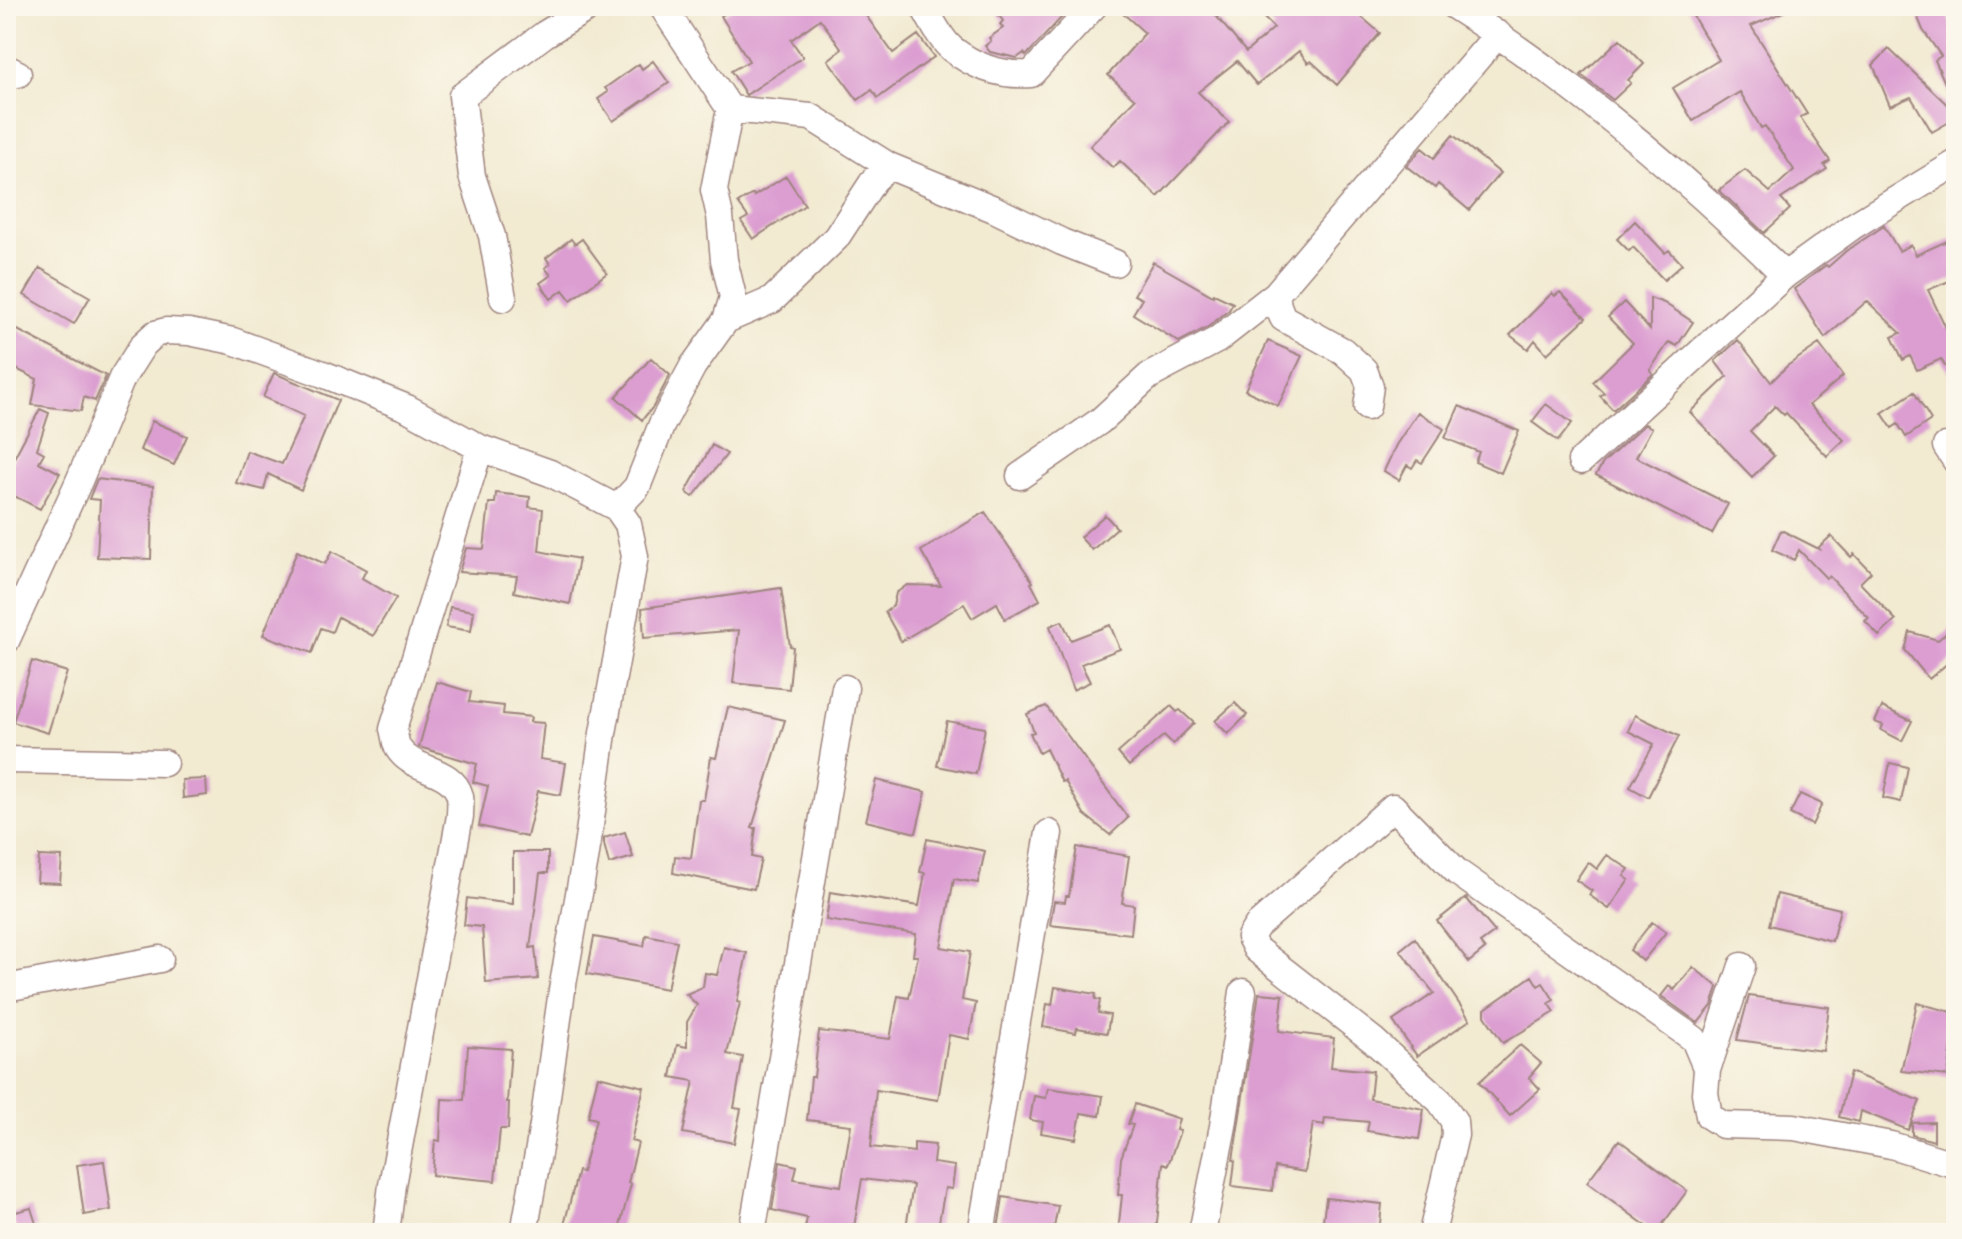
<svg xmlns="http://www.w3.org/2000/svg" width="1962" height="1239" font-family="Mali,sans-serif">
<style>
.building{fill:#dc9ed1}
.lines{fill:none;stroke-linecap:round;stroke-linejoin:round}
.street-casing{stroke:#9e847e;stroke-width:29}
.street{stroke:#fff;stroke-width:26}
</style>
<rect width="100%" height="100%" fill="#fbf7ec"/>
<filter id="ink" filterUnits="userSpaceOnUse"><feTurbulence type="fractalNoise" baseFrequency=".0125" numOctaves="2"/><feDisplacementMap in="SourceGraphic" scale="16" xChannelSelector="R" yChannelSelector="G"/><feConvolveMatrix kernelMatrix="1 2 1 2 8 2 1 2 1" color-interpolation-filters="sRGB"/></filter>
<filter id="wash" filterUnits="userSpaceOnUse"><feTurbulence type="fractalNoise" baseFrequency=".006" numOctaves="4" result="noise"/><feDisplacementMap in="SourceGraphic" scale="32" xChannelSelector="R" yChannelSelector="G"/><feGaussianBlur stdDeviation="1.8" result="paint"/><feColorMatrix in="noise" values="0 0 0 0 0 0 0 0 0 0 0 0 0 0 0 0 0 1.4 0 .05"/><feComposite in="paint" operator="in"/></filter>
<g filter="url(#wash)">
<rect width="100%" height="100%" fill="#f2ead1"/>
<g id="blocks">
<path class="building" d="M 736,6 L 859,6 L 893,53 L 918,35 L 934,57 L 878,98 L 872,90 L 858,100 L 828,60 L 842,49 L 820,19 L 791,40 L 803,57 L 746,95 L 731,71 L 749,61 L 721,16 Z
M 992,6 L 1072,6 L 1026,56 L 1024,53 L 1017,58 L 990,52 L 985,46 L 991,41 L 989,38 L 1003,28 L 1000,24 L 1003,21 Z
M 1115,6 L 1208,6 L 1246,52 L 1274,28 L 1252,6 L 1349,6 L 1380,33 L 1337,85 L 1311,61 L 1308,63 L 1299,51 L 1257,85 L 1237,61 L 1198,92 L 1229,122 L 1158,197 L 1120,161 L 1113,168 L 1090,146 L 1135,99 L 1108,75 L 1145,33 Z
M 1687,6 L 1797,6 L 1751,26 L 1807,114 L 1800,117 L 1830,161 L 1824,165 L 1827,169 L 1781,199 L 1790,209 L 1764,233 L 1719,190 L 1745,170 L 1770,192 L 1794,170 L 1765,126 L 1761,128 L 1740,92 L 1693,121 L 1673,88 L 1719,60 Z
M 1913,6 L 1943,6 L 1956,36 L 1956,109 L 1935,60 L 1941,56 L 1923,30 Z
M 1620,39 L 1644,64 L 1628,80 L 1631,83 L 1613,100 L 1581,75 Z
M 1889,49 L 1956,113 L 1956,118 L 1932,132 L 1911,97 L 1890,106 L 1873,65 Z
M 653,61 L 669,83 L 613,121 L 598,99 L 608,92 L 605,88 L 639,64 L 642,69 Z
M 1453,135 L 1500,173 L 1469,210 L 1438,184 L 1435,188 L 1406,166 L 1422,148 L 1434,158 Z
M 786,176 L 805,205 L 753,239 L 741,221 L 748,217 L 738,203 L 753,194 L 754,196 Z
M 1635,221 L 1665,253 L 1669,250 L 1682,264 L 1664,280 L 1633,247 L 1629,251 L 1617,239 Z
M 1884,226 L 1899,251 L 1911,245 L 1916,255 L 1956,237 L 1956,278 L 1928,290 L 1946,328 L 1956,324 L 1956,384 L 1941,359 L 1917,370 L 1910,356 L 1903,360 L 1892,337 L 1901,333 L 1867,301 L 1825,338 L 1794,289 L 1826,265 L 1828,267 L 1846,251 Z
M 571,239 L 575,244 L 582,239 L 607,273 L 571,300 L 563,290 L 551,299 L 540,283 L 551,275 L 545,268 L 550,264 L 546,258 Z
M 1153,262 L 1213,296 L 1214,294 L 1233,303 L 1229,310 L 1208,327 L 1179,342 L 1133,314 L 1142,299 L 1134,295 Z
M 40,268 L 90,297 L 74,324 L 24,295 Z
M 1560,292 L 1586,318 L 1547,354 L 1535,340 L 1528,349 L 1510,335 L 1552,293 L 1555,296 Z
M 1650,298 L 1664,303 L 1693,322 L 1677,346 L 1669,342 L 1650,370 L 1653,374 L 1613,410 L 1600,396 L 1604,393 L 1593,382 L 1633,343 L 1608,317 L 1624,302 L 1650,330 Z
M 6,324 L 106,376 L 95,401 L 84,397 L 81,411 L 32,405 L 37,379 L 6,364 Z
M 1738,340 L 1771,382 L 1787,366 L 1819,344 L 1843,376 L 1809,405 L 1844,440 L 1827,456 L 1786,413 L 1784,415 L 1775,406 L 1750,431 L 1774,456 L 1752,477 L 1690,412 L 1727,377 L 1715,361 Z
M 1268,341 L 1302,356 L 1278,406 L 1245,390 Z
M 651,358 L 670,375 L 653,407 L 642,420 L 616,397 Z
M 274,373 L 338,400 L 301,490 L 268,474 L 264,490 L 236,483 L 247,451 L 282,464 L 304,416 L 263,397 Z
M 1914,392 L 1931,420 L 1906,437 L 1898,424 L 1892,428 L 1882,413 Z
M 1546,404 L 1572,423 L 1558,441 L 1532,422 Z
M 1459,406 L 1519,431 L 1501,473 L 1475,462 L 1479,452 L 1445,438 Z
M 40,409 L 49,413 L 37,449 L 44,453 L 39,462 L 60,473 L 40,509 L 6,492 L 6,473 Z
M 1418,412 L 1444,429 L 1422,463 L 1417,460 L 1412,468 L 1407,465 L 1399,480 L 1384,471 L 1396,445 Z
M 152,421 L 187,436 L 174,465 L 140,450 Z
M 1645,424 L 1652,428 L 1636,457 L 1728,504 L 1712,534 L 1596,475 L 1603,463 Z
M 712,445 L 727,454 L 693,497 L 686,492 Z
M 97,479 L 153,486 L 151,559 L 97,557 L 100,500 L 89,499 Z
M 496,493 L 530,497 L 529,507 L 543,509 L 539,551 L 579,559 L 570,604 L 514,592 L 517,576 L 459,572 L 466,548 L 484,549 L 489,503 L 495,503 Z
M 985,512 L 1033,582 L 1031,583 L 1040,600 L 1005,619 L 997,603 L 972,618 L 964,604 L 901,641 L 885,612 L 893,606 L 896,593 L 907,585 L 941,586 L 921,551 Z
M 1105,515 L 1117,528 L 1092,550 L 1080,537 Z
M 1781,530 L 1821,550 L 1818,548 L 1831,536 L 1851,557 L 1854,554 L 1871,572 L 1860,583 L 1896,620 L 1879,636 L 1865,621 L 1869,618 L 1829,576 L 1826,578 L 1799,550 L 1794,560 L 1772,550 Z
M 297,551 L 325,564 L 332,551 L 366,570 L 362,578 L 396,598 L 373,636 L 338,617 L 332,632 L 321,628 L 312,653 L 263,635 Z
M 781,588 L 790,646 L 793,647 L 789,689 L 733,683 L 739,630 L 644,638 L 642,608 Z
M 450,607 L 474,611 L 471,631 L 446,627 Z
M 1062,621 L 1071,640 L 1110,625 L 1120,649 L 1081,664 L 1090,682 L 1073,690 L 1050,626 Z
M 1956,625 L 1956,656 L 1929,679 L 1905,650 L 1910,632 L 1938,640 Z
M 32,661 L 67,672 L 48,733 L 13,722 Z
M 437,682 L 471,692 L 469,702 L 504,706 L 503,714 L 531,717 L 530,722 L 544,723 L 540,759 L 566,763 L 561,795 L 538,791 L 527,837 L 479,826 L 488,786 L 473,782 L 477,764 L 419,747 Z
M 1235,703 L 1247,715 L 1228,734 L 1215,721 Z
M 1046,706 L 1128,818 L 1110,835 L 1084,814 L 1065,781 L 1062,782 L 1046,749 L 1039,753 L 1030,733 L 1034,732 L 1027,714 Z
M 1171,706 L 1177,712 L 1180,710 L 1194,723 L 1173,744 L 1164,735 L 1129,766 L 1118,753 Z
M 728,707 L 785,720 L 752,828 L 756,828 L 752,857 L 761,859 L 754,889 L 673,873 L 675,856 L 691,858 L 699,800 L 704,800 L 711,757 L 716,758 Z
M 1882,707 L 1912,721 L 1902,741 L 1881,730 L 1883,725 L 1875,722 Z
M 1635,715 L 1679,736 L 1648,797 L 1630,787 L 1654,744 L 1628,731 Z
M 947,721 L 985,728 L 976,774 L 937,766 Z
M 1890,763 L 1908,767 L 1901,802 L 1883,798 Z
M 206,779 L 207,795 L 183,798 L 182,780 Z
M 876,780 L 926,792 L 916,833 L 866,821 Z
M 1800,794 L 1822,804 L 1812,825 L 1790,814 Z
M 625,832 L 633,857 L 609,864 L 604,844 L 604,838 Z
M 927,839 L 985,851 L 978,883 L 954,879 L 941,947 L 970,952 L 962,1000 L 976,1003 L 969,1039 L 949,1035 L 938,1100 L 876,1090 L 871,1147 L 914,1152 L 914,1143 L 935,1145 L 933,1163 L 955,1166 L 952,1189 L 945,1188 L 937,1233 L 905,1233 L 913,1185 L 862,1179 L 853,1233 L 804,1233 L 807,1218 L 772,1210 L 780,1162 L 797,1166 L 794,1179 L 841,1186 L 851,1125 L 807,1120 L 811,1077 L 814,1077 L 819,1031 L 890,1039 L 898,996 L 909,998 L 918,956 L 913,956 L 916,934 L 826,920 L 830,892 L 919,906 L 925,873 L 920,872 Z
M 1077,847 L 1129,856 L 1122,903 L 1134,905 L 1131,934 L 1050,925 L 1054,901 L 1065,902 L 1066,896 L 1069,896 Z
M 513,852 L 548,852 L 548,873 L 540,873 L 530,948 L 535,947 L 538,979 L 486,983 L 482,927 L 464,925 L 467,898 L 513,904 Z
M 1607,855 L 1629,869 L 1624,876 L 1629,880 L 1609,909 L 1589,895 L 1592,891 L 1576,880 L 1588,862 L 1597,869 Z
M 39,856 L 62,857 L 60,883 L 37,882 Z
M 1777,894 L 1840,909 L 1832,941 L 1769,925 Z
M 1466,898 L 1495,932 L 1480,943 L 1485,949 L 1469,962 L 1437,921 Z
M 1652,922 L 1666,932 L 1643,961 L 1630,950 Z
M 646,935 L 677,941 L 667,989 L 587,974 L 594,937 L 644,946 Z
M 1415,938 L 1470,1020 L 1417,1056 L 1393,1021 L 1434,993 L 1400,950 Z
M 724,947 L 747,953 L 737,1002 L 740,1003 L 727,1054 L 743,1057 L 734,1108 L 741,1109 L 734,1143 L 683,1133 L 694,1081 L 671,1077 L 677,1045 L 687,1047 L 687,1022 L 697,1005 L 686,994 L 703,987 L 705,973 L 717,975 Z
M 1693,967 L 1718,987 L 1712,1006 L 1698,1023 L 1661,996 L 1669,986 L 1674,990 Z
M 1532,976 L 1538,986 L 1543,983 L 1554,1000 L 1549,1003 L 1555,1012 L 1503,1043 L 1485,1016 L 1485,1009 Z
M 1055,987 L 1096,994 L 1095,999 L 1100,1000 L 1098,1013 L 1110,1015 L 1107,1033 L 1077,1028 L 1076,1033 L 1043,1027 L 1047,1004 L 1052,1005 Z
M 1259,993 L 1283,995 L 1279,1031 L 1334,1038 L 1331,1067 L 1373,1071 L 1370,1099 L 1424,1109 L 1419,1139 L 1367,1131 L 1369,1122 L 1325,1118 L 1324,1125 L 1313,1123 L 1305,1172 L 1275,1167 L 1272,1191 L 1232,1186 L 1235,1161 L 1233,1160 Z
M 1749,996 L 1829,1007 L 1823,1051 L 1737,1040 Z
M 1917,1003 L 1956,1013 L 1948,1076 L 1901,1071 Z
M 1520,1045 L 1541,1063 L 1529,1077 L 1540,1089 L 1510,1116 L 1479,1082 Z
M 468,1046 L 511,1049 L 507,1102 L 509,1102 L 508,1129 L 500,1129 L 495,1181 L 432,1175 L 435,1140 L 440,1141 L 442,1099 L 464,1100 Z
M 1850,1072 L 1920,1101 L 1908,1130 L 1861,1111 L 1859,1122 L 1839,1117 Z
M 598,1076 L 644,1087 L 631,1141 L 638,1143 L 628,1183 L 631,1184 L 618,1233 L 562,1233 L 578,1171 L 582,1172 L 596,1119 L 588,1117 Z
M 1048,1088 L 1103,1096 L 1100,1116 L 1081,1113 L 1076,1139 L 1041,1133 L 1043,1122 L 1030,1120 L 1034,1096 L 1046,1098 Z
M 1135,1104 L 1179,1119 L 1176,1130 L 1180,1131 L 1168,1165 L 1163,1163 L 1156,1233 L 1118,1233 L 1122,1195 L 1118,1195 L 1121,1158 L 1133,1125 L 1128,1124 Z
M 1934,1122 L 1934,1141 L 1912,1135 L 1912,1123 Z
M 1619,1140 L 1687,1191 L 1656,1233 L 1587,1182 Z
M 104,1161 L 111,1210 L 84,1215 L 77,1165 Z
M 1003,1197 L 1058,1206 L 1053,1233 L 1023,1233 L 998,1229 Z
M 1326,1198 L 1382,1204 L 1379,1233 L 1322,1227 Z
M 31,1208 L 37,1227 L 17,1232 L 12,1213 Z"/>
</g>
</g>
<g filter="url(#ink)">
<use href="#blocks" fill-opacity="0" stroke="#9e847e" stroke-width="2"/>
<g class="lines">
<g class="street-casing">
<path id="street" d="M 923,6 C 931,19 940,39 952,49 C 975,67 1002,76 1031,74 L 1094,6
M 1454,6 C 1575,83 1683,174 1785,275
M 6,68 L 18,74
M 730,109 L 811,117 L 889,166 L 994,209 L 1062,242 L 1115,263
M 503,298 L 492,236 L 472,176 L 462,96 L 545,34 L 591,6
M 726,320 L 772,300 L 836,238 L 874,180 L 889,166
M 1367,407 L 1370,386 L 1364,370 L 1343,351 L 1283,318 L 1278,306 L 1276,294 L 1498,34
M 1946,446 L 1956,461
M 1581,461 L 1785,275 L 1853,226 L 1956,163
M 1020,476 L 1100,421 L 1149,376 L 1217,340 L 1276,294
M 617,508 L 637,487 L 662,424 L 693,366 L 726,320 L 733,297 L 724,260 L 720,216 L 714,190 L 730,109 L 662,6
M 6,641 L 79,481 L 122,378 L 143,345 L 155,334 L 166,331 L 189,332 L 233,341 L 323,374 L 407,408 L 480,448 L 550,473 L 617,508 L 628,524 L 635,556 L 603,733 L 586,854 L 562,990 L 543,1125 L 524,1233
M 6,760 L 164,763
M 6,988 L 160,959
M 1707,1070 L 1742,966
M 386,1233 L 392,1185 L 460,816 C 460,810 461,802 460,796 C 452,767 412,772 398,748 C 395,743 395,735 393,729 L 480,448
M 752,1233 L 845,688
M 981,1233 L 1049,833
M 1202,1233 L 1223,1126 L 1243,992
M 1432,1233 L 1455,1135 L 1454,1121 L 1440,1101 L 1374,1041 L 1256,949 L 1250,937 L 1257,926 L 1393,807 L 1457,872 L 1694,1039 L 1707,1070 L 1705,1093 L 1709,1116 L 1723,1125 L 1794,1127 L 1891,1145 L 1956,1165"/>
</g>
<use href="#street" class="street"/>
</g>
</g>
<rect width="1962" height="1239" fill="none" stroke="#fbf7ec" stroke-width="32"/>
</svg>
